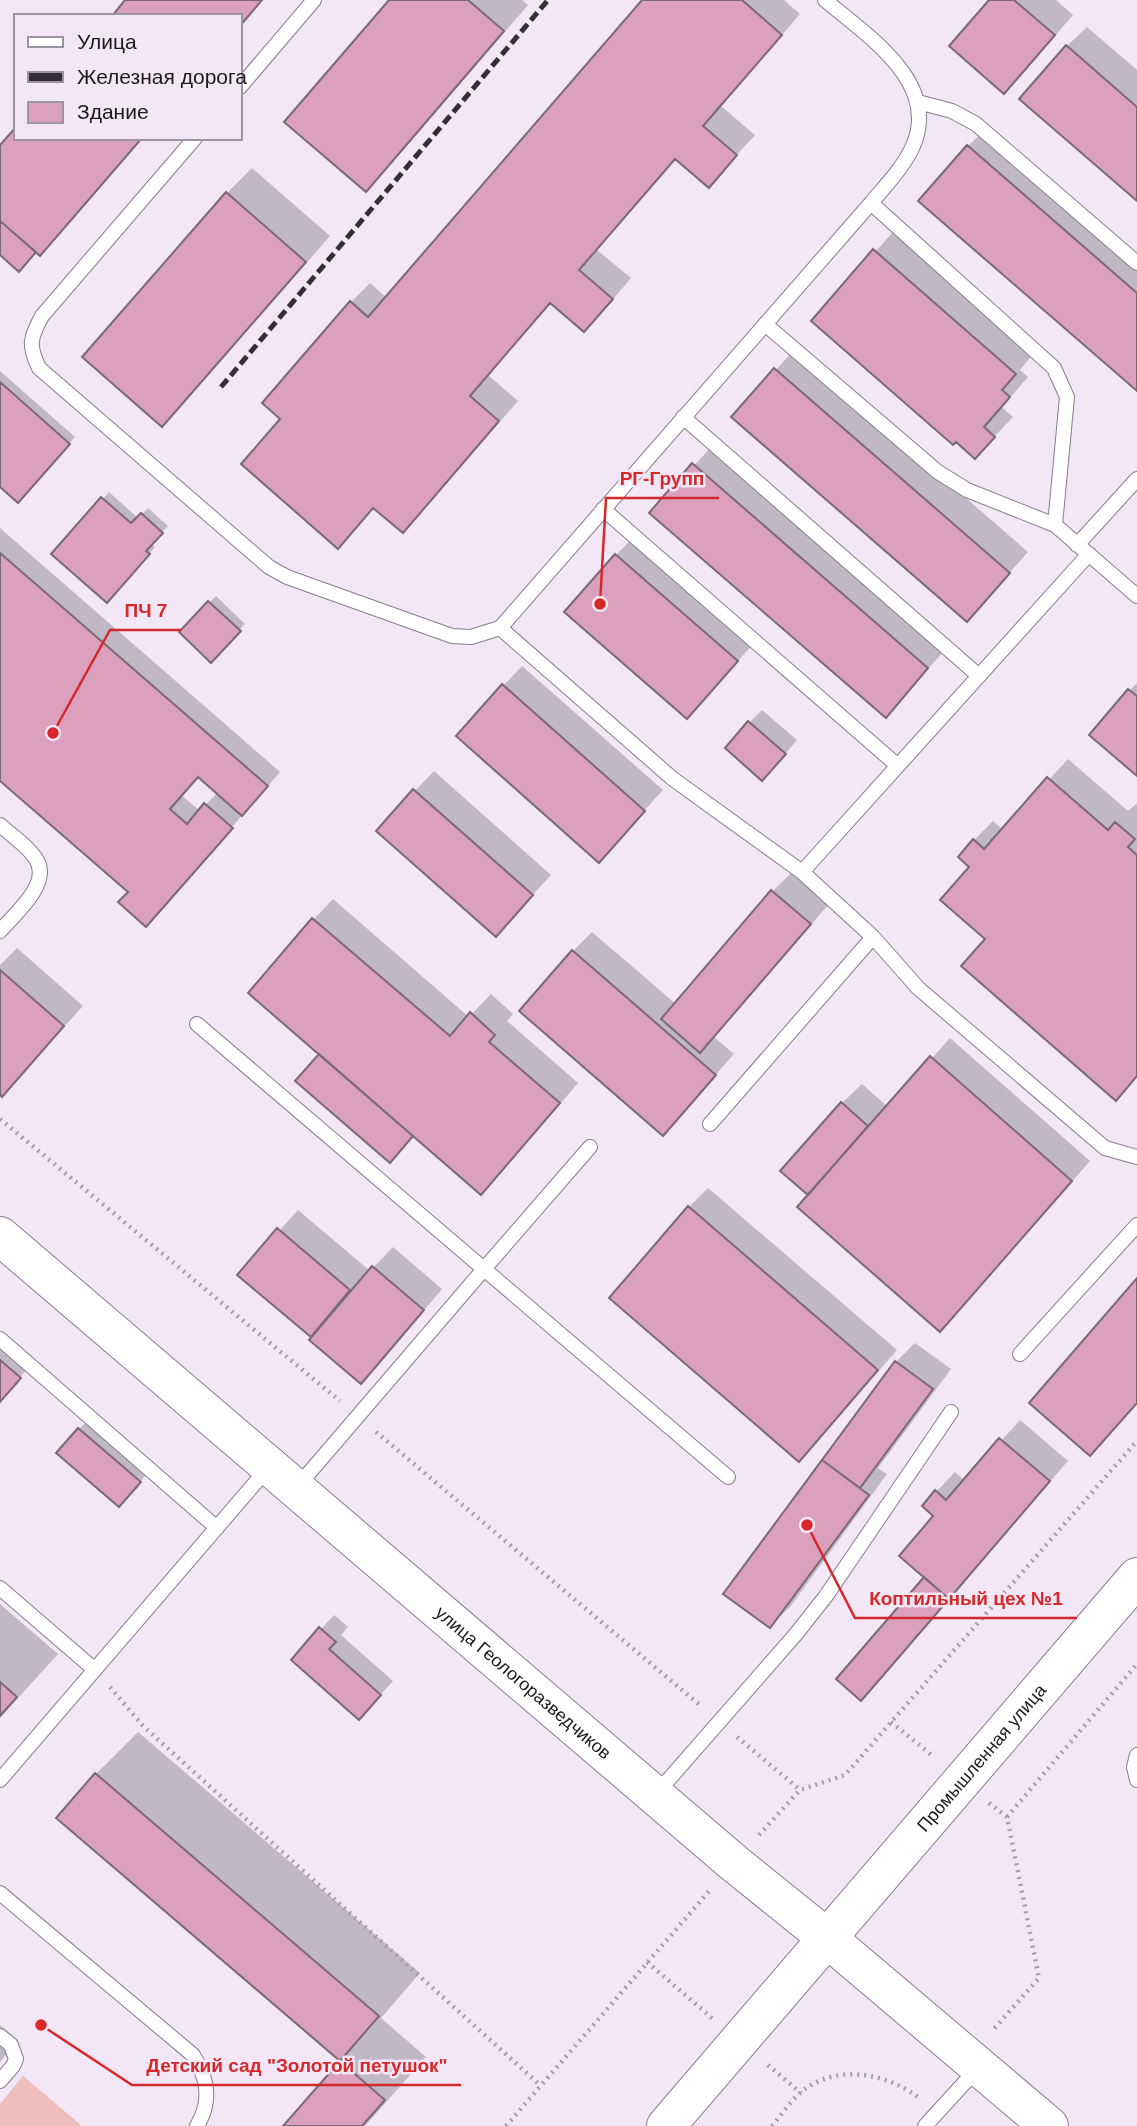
<svg xmlns="http://www.w3.org/2000/svg" width="1137" height="2126" font-family="Arial,sans-serif">
<style>
.green{fill:#edbebc}
.shadow{fill:#0003;fill-rule:evenodd}
.building{fill:#dba0be;stroke:#7b6972;stroke-width:2}
.lines{fill:none;stroke-linecap:round;stroke-linejoin:round}
.lane-casing{stroke:#877d8c;stroke-width:16}
.secondary-casing{stroke:#877d8c;stroke-width:40}
.path{stroke:#a59ca9;stroke-width:4.5;stroke-dasharray:2 5;stroke-linecap:butt}
.lane{stroke:#fff;stroke-width:14}
.secondary{stroke:#fff;stroke-width:38}
.rail{stroke:#342f36;stroke-width:5;stroke-dasharray:10 5;stroke-linecap:butt}
.labels{text-anchor:middle;dominant-baseline:central;stroke-width:5;stroke-linejoin:round;paint-order:stroke}
.street-label{font-size:18px;fill:#1d191f;stroke:#f2e6f7}
.leader{fill:none;stroke:#d62828;stroke-width:2.5}
.callout-dot{fill:#d62828;stroke:#f2e6f7;stroke-width:2.5}
.callout-label{font-size:19px;text-anchor:middle;font-weight:bold;fill:#d62828;stroke:#f2e6f7;stroke-width:5;stroke-linejoin:round;paint-order:stroke}
</style>
<rect width="100%" height="100%" fill="#f2e6f7"/>
<path class="green" d="M 23,2076 L 82,2126 L 0,2126 L 0,2104 Z"/>
<path class="shadow" d="M 391,0 L 522,0 L 528,5 L 391,164 L 366,189 Z
M 644,0 L 784,0 L 800,14 L 721,106 L 755,135 L 708,186 L 676,158 L 597,250 L 631,278 L 604,310 L 584,330 L 552,302 L 488,375 L 518,401 L 422,512 L 403,531 L 375,507 L 338,546 L 283,419 L 351,302 L 370,283 L 387,298 Z
M 991,0 L 1056,0 L 1073,15 L 1024,72 L 1004,91 Z
M 1087,27 L 1137,70 L 1137,199 L 1067,46 Z
M 988,127 L 1137,257 L 1137,389 L 968,146 Z
M 16,138 L 143,138 L 60,234 L 40,254 L 37,251 L 0,253 L 0,147 Z
M 252,168 L 330,236 L 187,400 L 162,425 L 227,193 Z
M 894,231 L 1034,353 L 1020,370 L 1028,377 L 1002,407 L 1013,417 L 975,457 L 813,321 Z
M 795,349 L 1028,552 L 967,620 L 733,417 Z
M 0,371 L 75,437 L 24,494 L 0,484 Z
M 713,445 L 947,648 L 886,715 L 652,512 Z
M 109,492 L 138,518 L 148,508 L 168,526 L 151,544 L 155,547 L 113,595 L 54,553 Z
M 0,528 L 280,772 L 146,925 L 130,892 L 0,779 ZM 199,775 L 218,792 L 200,811 L 181,795 Z
M 635,536 L 756,641 L 687,717 L 616,555 Z
M 216,596 L 245,624 L 211,660 L 181,632 Z
M 522,666 L 663,790 L 599,860 L 503,686 Z
M 1137,683 L 1137,774 L 1130,690 Z
M 762,710 L 797,740 L 775,766 L 749,723 Z
M 1068,759 L 1128,811 L 1136,804 L 1137,805 L 1137,1077 L 1116,1098 L 987,939 L 972,866 L 974,840 L 993,821 L 1003,830 Z
M 434,771 L 551,875 L 496,935 L 378,830 Z
M 792,872 L 829,904 L 714,1037 L 734,1054 L 663,1134 L 573,951 L 592,932 L 676,1004 L 773,891 Z
M 333,899 L 469,1017 L 491,994 L 513,1014 L 507,1021 L 578,1083 L 501,1173 L 481,1192 L 250,992 L 314,919 Z
M 17,948 L 83,1006 L 2,1095 L 0,1093 L 0,965 Z
M 950,1038 L 1090,1161 L 959,1310 L 810,1195 L 842,1103 L 862,1084 L 888,1107 Z
M 708,1188 L 897,1350 L 818,1440 L 799,1459 L 689,1207 Z
M 298,1210 L 370,1271 L 393,1247 L 442,1289 L 380,1363 L 361,1382 L 313,1337 L 239,1275 Z
M 1137,1281 L 1137,1404 L 1090,1454 Z
M 0,1336 L 32,1364 L 0,1399 Z
M 915,1343 L 951,1369 L 878,1468 L 887,1474 L 790,1607 L 770,1626 L 726,1593 L 896,1362 Z
M 92,1416 L 152,1468 L 132,1491 L 79,1429 Z
M 1020,1420 L 1068,1461 L 861,1699 L 926,1577 L 936,1516 L 936,1492 L 955,1472 L 965,1481 Z
M 0,1604 L 58,1654 L 0,1718 Z
M 334,1615 L 348,1627 L 341,1635 L 393,1681 L 372,1704 L 293,1660 Z
M 138,1732 L 420,1973 L 381,2018 L 426,2057 L 365,2126 L 286,2126 L 343,2061 L 58,1818 L 96,1774 Z
M 0,2025 L 18,2040 L 0,2062 Z"/>
<path class="building" d="M 125,0 L 262,0 L 240,26 L 240,16 L 112,16 Z
M 389,0 L 468,0 L 504,31 L 366,192 L 284,122 Z
M 642,0 L 742,0 L 782,35 L 703,126 L 737,155 L 709,188 L 675,159 L 579,270 L 613,299 L 584,332 L 550,303 L 470,396 L 499,421 L 403,533 L 373,508 L 338,549 L 241,464 L 280,419 L 262,403 L 350,301 L 368,317 Z
M 989,0 L 1014,0 L 1055,35 L 1004,94 L 949,46 Z
M 1066,45 L 1137,107 L 1137,201 L 1019,99 Z
M 16,127 L 16,138 L 142,138 L 40,256 L 0,221 L 0,145 Z
M 967,145 L 1137,293 L 1137,391 L 918,201 Z
M 226,192 L 306,262 L 162,427 L 82,357 Z
M 0,221 L 36,252 L 19,272 L 0,255 Z
M 873,249 L 1016,374 L 1002,390 L 1010,397 L 984,427 L 995,437 L 975,459 L 956,442 L 953,445 L 811,321 Z
M 774,368 L 1010,573 L 967,622 L 731,417 Z
M 0,382 L 70,444 L 18,503 L 0,487 Z
M 692,463 L 928,668 L 886,718 L 649,513 Z
M 101,497 L 131,523 L 141,513 L 163,533 L 146,551 L 150,554 L 107,603 L 51,554 Z
M 0,553 L 268,786 L 242,816 L 198,777 L 170,809 L 187,824 L 204,803 L 233,828 L 146,927 L 118,902 L 128,892 L 0,781 Z
M 615,554 L 738,661 L 687,719 L 564,612 Z
M 208,601 L 241,631 L 211,663 L 179,632 Z
M 502,684 L 645,811 L 599,863 L 456,736 Z
M 1128,689 L 1137,696 L 1137,776 L 1089,735 Z
M 748,721 L 786,754 L 762,781 L 725,748 Z
M 1047,777 L 1108,830 L 1115,822 L 1135,839 L 1128,847 L 1137,855 L 1137,1076 L 1116,1101 L 961,966 L 985,939 L 940,900 L 969,867 L 958,857 L 973,839 L 984,849 Z
M 413,789 L 533,895 L 496,937 L 376,831 Z
M 771,890 L 811,924 L 700,1053 L 661,1019 Z
M 312,918 L 450,1036 L 470,1012 L 495,1035 L 489,1042 L 560,1103 L 481,1195 L 248,993 Z
M 572,950 L 716,1075 L 663,1136 L 519,1011 Z
M 0,970 L 64,1026 L 2,1097 L 0,1095 Z
M 319,1054 L 413,1136 L 390,1163 L 295,1081 Z
M 930,1056 L 1072,1181 L 940,1332 L 797,1207 Z
M 841,1102 L 868,1126 L 808,1195 L 780,1171 Z
M 688,1206 L 878,1370 L 799,1462 L 609,1298 Z
M 277,1228 L 350,1290 L 311,1337 L 237,1275 Z
M 372,1266 L 424,1310 L 361,1384 L 309,1340 Z
M 1137,1278 L 1137,1403 L 1090,1456 L 1029,1403 Z
M 0,1360 L 21,1378 L 0,1402 Z
M 895,1361 L 933,1389 L 860,1488 L 822,1460 Z
M 78,1428 L 141,1482 L 119,1507 L 56,1453 Z
M 999,1438 L 1050,1481 L 949,1599 L 899,1556 L 933,1516 L 922,1506 L 935,1490 L 946,1500 Z
M 822,1460 L 869,1495 L 770,1628 L 723,1594 Z
M 924,1577 L 949,1599 L 861,1701 L 836,1679 Z
M 319,1627 L 336,1642 L 329,1649 L 381,1695 L 359,1720 L 291,1660 Z
M 0,1682 L 17,1697 L 0,1716 Z
M 95,1773 L 379,2016 L 340,2061 L 56,1818 Z
M 340,2061 L 385,2100 L 362,2126 L 283,2126 Z"/>
<g class="lines">
<g class="lane-casing">
<path id="lane" d="M 240,87 L 314,0
M 918,102 L 952,111 L 976,124 L 1137,263
M 195,138 L 42,316 C 30,338 28,345 39,368 L 269,567 L 287,577 L 452,636 L 471,637 L 500,628 L 871,203 C 886,185 903,168 913,146 C 941,82 866,35 825,0
M 871,203 L 1054,368 L 1067,397 L 1055,525 L 1137,596
M 765,324 L 938,472 L 967,490 L 1055,525
M 683,417 L 979,676
M 603,509 L 898,766
M 1077,545 L 1137,479
M 500,628 L 673,779 L 802,872 L 873,937 L 918,988 L 1105,1148 L 1137,1157
M 0,825 C 12,836 28,846 36,859 C 52,883 15,914 0,931
M 802,872 L 1089,554
M 197,1024 L 484,1269 L 590,1147
M 710,1124 L 873,937
M 0,1339 L 217,1528
M 1020,1354 L 1137,1225
M 297,1487 L 484,1269 L 728,1477
M 0,1588 L 95,1670
M 1137,1755 L 1134,1767 L 1137,1780
M 0,1780 L 268,1468
M 656,1794 L 796,1634 L 826,1596 L 951,1412
M 0,1893 L 193,2055 C 208,2078 212,2101 197,2126
M 0,2036 L 11,2045 L 16,2059 L 13,2066 L 0,2081
M 925,2126 L 978,2068"/>
</g>
<g class="secondary-casing">
<g id="secondary">
<path id="s1" d="M 0,1236 L 734,1863 L 827,1938 L 1049,2126"/>
<path id="s2" d="M 666,2126 L 1137,1577"/>
</g>
</g>
<path class="path" d="M 0,1119 L 340,1401
M 376,1432 L 701,1706
M 110,1687 L 143,1726 L 540,2085
M 891,1722 L 934,1757
M 737,1737 L 800,1790
M 989,1803 L 1007,1817 L 1039,1978 L 992,2031
M 1007,1817 L 1137,1664
M 759,1835 L 800,1790 L 845,1775 L 1137,1441
M 647,1962 L 713,2019
M 768,2065 L 801,2093
M 506,2126 L 711,1889
M 772,2126 C 781,2115 790,2102 801,2092 C 835,2064 884,2072 918,2097"/>
<use href="#lane" class="lane"/>
<use href="#secondary" class="secondary"/>
<path class="rail" d="M 221,387 L 548,0"/>
</g>
<g class="labels">
<g class="street-label">
<text stroke="none"><textPath href="#s1" startOffset="688">улица Геологоразведчиков</textPath></text>
<text stroke="none"><textPath href="#s2" startOffset="485">Промышленная улица</textPath></text>
</g>
</g>
<path class="leader" d="M600 604L606 498H719M53 733L110 630H181M807 1525L855 1618H1077M41 2025L132 2085H461"/>
<g class="callout-dot">
<circle cx="600" cy="604" r="7"/>
<circle cx="53" cy="733" r="7"/>
<circle cx="807" cy="1525" r="7"/>
<circle cx="41" cy="2025" r="7"/>
</g>
<g class="callout-label">
<text x="662" y="485">РГ-Групп</text>
<text x="146" y="617">ПЧ 7</text>
<text x="966" y="1605">Коптильный цех №1</text>
<text x="297" y="2072">Детский сад "Золотой петушок"</text>
</g>
<rect x="14" y="14" width="228" height="126" fill="#f2e6f7" stroke="#9d94a1" stroke-width="2"/>
<rect x="28" y="37" width="35" height="10" fill="#ffffff" stroke="#9d94a1" stroke-width="2"/>
<text x="77" y="49" font-size="21" fill="#1d191f">Улица</text>
<rect x="28" y="72" width="35" height="10" fill="#342f36" stroke="#9d94a1" stroke-width="2"/>
<text x="77" y="84" font-size="21" fill="#1d191f">Железная дорога</text>
<rect x="28" y="102" width="35" height="21" fill="#dba0be" stroke="#9d94a1" stroke-width="2"/>
<text x="77" y="119" font-size="21" fill="#1d191f">Здание</text>
</svg>
